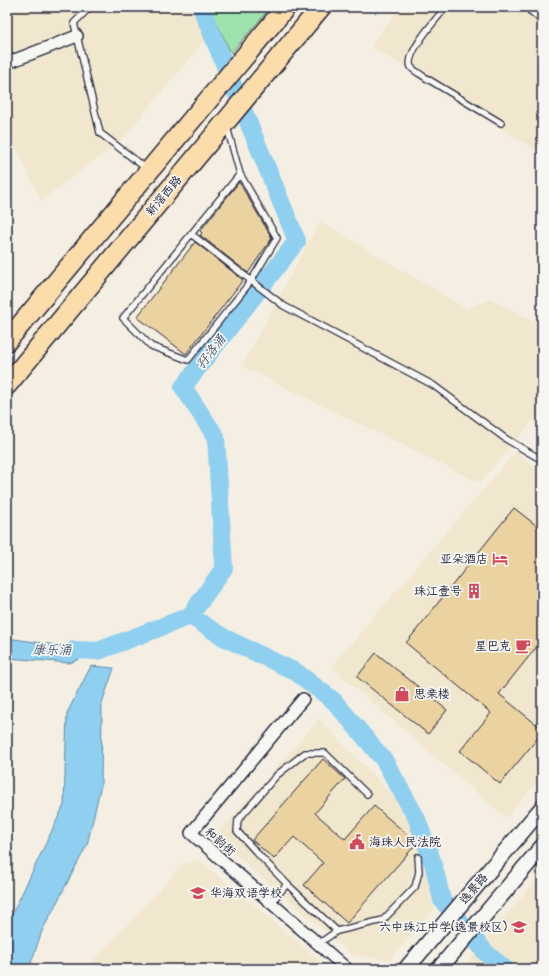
<svg xmlns="http://www.w3.org/2000/svg" width="549" height="976" font-family="'Architects Daughter','LXGW WenKai TC',sans-serif">
<style>
.built{fill:#f1e7ce}
.green{fill:#9fe2ad;stroke:#608274}
.water{fill:#8fcff0;stroke:#638aa8}
.lines{fill:none;stroke-linecap:round;stroke-linejoin:round}
.river{stroke:#8fcff0;stroke-width:18}
.building{fill:#ebd3a1;stroke:#22223b}
.lane-casing{stroke:#22223b;stroke-width:8}
.street-casing{stroke:#22223b;stroke-width:14}
.secondary-casing{stroke:#22223b;stroke-width:18}
.highway-casing{stroke:#22223b;stroke-width:22}
.lane{stroke:#f6f6f2;stroke-width:5.5}
.street{stroke:#f6f6f2;stroke-width:11}
.secondary{stroke:#f6f6f2;stroke-width:15}
.highway{stroke:#fbddab;stroke-width:19}
.labels{text-anchor:middle;dominant-baseline:central;stroke-width:3.5;stroke-linejoin:round;paint-order:stroke}
.street-label{font-size:12px;fill:#22223b;stroke:#f6f6f2}
.poi-label{font-size:12px;fill:#22223b;stroke:#f6f6f2;text-anchor:end}
.water-label{font-size:13px;font-style:italic;fill:#435671;stroke:#f6f6f2}
</style>
<rect width="100%" height="100%" fill="#f4efe2"/>
<filter id="ink" filterUnits="userSpaceOnUse"><feTurbulence type="fractalNoise" baseFrequency=".025" numOctaves="2"/><feDisplacementMap in="SourceGraphic" scale="8" xChannelSelector="R" yChannelSelector="G"/><feConvolveMatrix kernelMatrix="1 2 1 2 8 2 1 2 1" color-interpolation-filters="sRGB"/></filter>
<g filter="url(#ink)">
<path class="built" d="M 7,7 L 196,7 L 207,38 L 121,140 L 41,201 L 7,127 Z
M 400,7 L 542,7 L 542,154 L 371,46 Z
M 320,221 L 467,309 L 490,299 L 542,325 L 542,410 L 480,483 L 242,366 Z
M 516,451 L 542,473 L 542,776 L 506,818 L 331,667 Z
M 319,719 L 395,798 L 418,841 L 434,909 L 389,960 L 352,955 L 215,836 Z
M 199,860 L 330,969 L 85,969 L 130,922 L 184,863 Z
M 536,880 L 542,885 L 542,969 L 461,969 Z"/>
<path class="green" d="M 209,7 L 271,7 L 231,53 Z"/>
<path class="water" d="M 7,638 L 98,651 L 70,663 L 7,658 Z
M 91,666 L 114,668 L 102,703 L 101,785 L 87,845 L 42,931 L 29,969 L 7,969 L 7,925 L 17,904 L 64,805 L 67,713 Z"/>
<g class="lines">
<path class="river" d="M 190,616 L 225,638 L 296,672 L 334,701 L 384,760 L 416,817 L 433,863 L 442,900 L 486,953 L 505,969
M 74,650 L 98,651 L 190,616 L 224,568 L 216,437 L 183,387 L 297,241 L 201,7"/>
</g>
<path class="building" d="M 239,182 L 272,238 L 248,273 L 200,235 L 202,233 L 200,231 Z
M 195,242 L 243,280 L 186,354 L 137,317 Z
M 514,508 L 542,530 L 542,640 L 499,694 L 542,729 L 542,733 L 500,784 L 460,751 L 491,713 L 406,643 Z
M 376,653 L 447,710 L 428,734 L 357,677 Z
M 323,759 L 345,779 L 315,813 L 345,839 L 374,806 L 417,843 L 347,923 L 304,885 L 323,863 L 294,837 L 274,859 L 252,840 Z"/>
<g class="lines">
<g class="lane-casing">
<path id="lane" d="M 90,7 L 74,23 L 100,133 L 147,169
M 446,7 C 438,17 404,54 411,67 C 414,71 422,75 426,78 L 501,123
M 227,127 L 240,174 L 123,318 L 151,346 L 188,360 L 251,281 L 277,238 L 240,174
M 191,234 L 284,306 L 433,385 L 506,439 L 542,460
M 287,884 L 337,931
M 271,903 L 287,884 L 257,853 L 237,831 L 238,820 L 277,775 L 305,753 L 325,753 L 367,794
M 318,944 L 337,931 L 383,920 L 415,887 L 419,872 L 418,857"/>
</g>
<g class="street-casing">
<path id="street" d="M 7,63 L 77,36
M 303,699 L 191,833 L 347,969"/>
</g>
<g class="secondary-casing">
<path id="secondary" d="M 533,7 L 542,14
M 406,969 L 542,808
M 439,969 L 542,847"/>
</g>
<g class="highway-casing">
<path id="highway" d="M 7,341 L 286,7
M 7,385 L 321,7"/>
</g>
<use href="#lane" class="lane"/>
<use href="#street" class="street"/>
<use href="#secondary" class="secondary"/>
<use href="#highway" class="highway"/>
</g>
</g>
<defs>
<g id="hotel-bare" transform="scale(1.2)"><path d="M-6-4.5h1.5V1H6V5H4.5V3h-9V5H-6ZM-4 0a1.8 1.8 0 1 1 3.6 0ZM.5 0V-2.5h3Q6-2.5 6 0Z" fill="#d1495b" stroke="#f6f6f2" stroke-width="2.5" paint-order="stroke"/></g>
<g id="building-bare" transform="scale(1.2)"><path d="M-4-6H4V6H1V3H-1V6H-4ZM-2.5-4.3h1.7v1.8h-1.7ZM.8-4.3h1.7v1.8H.8ZM-2.5-1h1.7V.8h-1.7ZM.8-1h1.7V.8H.8Z" fill="#d1495b" stroke="#f6f6f2" stroke-width="2.5" paint-order="stroke"/></g>
<g id="cafe-bare" transform="scale(1.2)"><path d="M-5.5-4.5H6V0H3Q3 3.5 0 3.5H-2.5Q-5.5 3.5-5.5 0ZM3-3.2v2h1.7v-2ZM-6 4.5H4V6H-6Z" fill="#d1495b" stroke="#f6f6f2" stroke-width="2.5" paint-order="stroke"/></g>
<g id="shop-bare" transform="scale(1.2)"><path d="M-5-2.5h2.3a2.7 3.5 0 0 1 5.4 0H5L5.5 6h-11ZM-1.5-2.5h3a1.5 2.3 0 0 0-3 0Z" fill="#d1495b" stroke="#f6f6f2" stroke-width="2.5" paint-order="stroke"/></g>
<g id="civic-bare" transform="scale(1.2)"><path d="M-.6-6.5H3V-4.5H.6V-3L4-1V1h2V6H-6V1h2V-1L-.6-3ZM-1.2 2.5V6h2.4V2.5Z" fill="#d1495b" stroke="#f6f6f2" stroke-width="2.5" paint-order="stroke"/></g>
<g id="school-bare" transform="scale(1.2)"><path d="M0-5L7-2L0 1L-7-2ZM-4 1L0 2.5L4 1V4Q0 6-4 4Z" fill="#d1495b" stroke="#f6f6f2" stroke-width="2.5" paint-order="stroke"/></g>
</defs>
<g fill-rule="evenodd">
<use href="#hotel-bare" x="500" y="559"/>
<use href="#building-bare" x="474" y="591"/>
<use href="#cafe-bare" x="523" y="646"/>
<use href="#shop-bare" x="402" y="694"/>
<use href="#civic-bare" x="357" y="842"/>
<use href="#school-bare" x="198" y="893"/>
<use href="#school-bare" x="519" y="927"/>
</g>
<g class="labels">
<g class="street-label">
<text transform="translate(164 196) rotate(-50)">新滘西路</text>
<text transform="translate(220 842) rotate(41)">和韵街</text>
<text transform="translate(474 889) rotate(-50)">逸景路</text>
</g>
<g class="poi-label">
<text x="488" y="559">亚朵酒店</text>
<text x="462" y="591">珠江壹号</text>
<text x="511" y="646">星巴克</text>
<text x="414" y="694" text-anchor="start">思亲楼</text>
<text x="369" y="842" text-anchor="start">海珠人民法院</text>
<text x="210" y="893" text-anchor="start">华海双语学校</text>
<text x="507" y="927">六中珠江中学(逸景校区)</text>
</g>
<g class="water-label">
<text transform="translate(211 352) rotate(-52)">孖洛涌</text>
<text transform="translate(52 650) rotate(1)">康乐涌</text>
</g>
</g>
<rect width="549" height="976" fill="none" stroke="#f6f6f2" stroke-width="24"/>
<rect x="12" y="12" width="525" height="952" fill="none" stroke="#22223b" stroke-width="1.5" filter="url(#ink)"/>
</svg>
